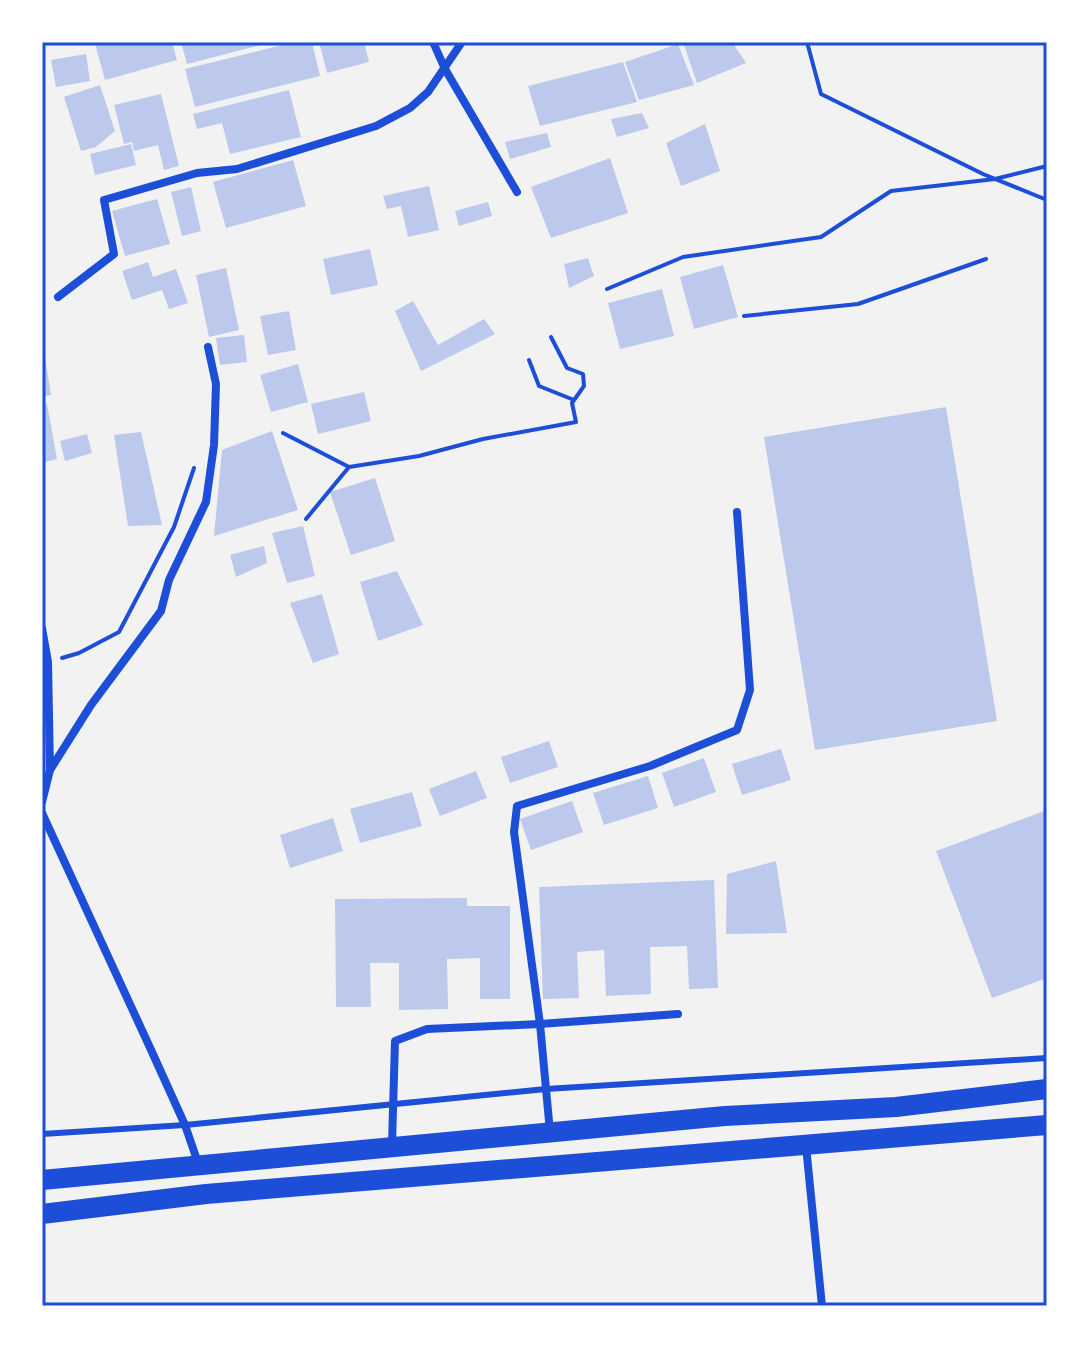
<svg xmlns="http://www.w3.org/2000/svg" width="1089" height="1348" font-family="'Asap Condensed',sans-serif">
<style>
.building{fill:#bdc9ec}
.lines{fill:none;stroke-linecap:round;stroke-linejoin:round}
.path{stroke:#1d4ed8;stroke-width:4}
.service{stroke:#1d4ed8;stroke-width:6}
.minor{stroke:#1d4ed8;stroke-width:8}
.primary{stroke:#1d4ed8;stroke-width:20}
.neatline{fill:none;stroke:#1d4ed8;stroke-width:3}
</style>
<rect width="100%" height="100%" fill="#f2f2f2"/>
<path class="building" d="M 100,42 L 135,42 L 136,45 L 147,42 L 172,42 L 177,60 L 105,80 L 95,44 Z
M 181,42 L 269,42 L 269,43 L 187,64 Z
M 294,42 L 312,42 L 320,76 L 195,107 L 185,69 Z
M 319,42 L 364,42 L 369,62 L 327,73 Z
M 692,42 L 732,42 L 746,63 L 697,83 L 684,45 Z
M 678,44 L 694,85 L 639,100 L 625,62 Z
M 86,54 L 90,81 L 56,87 L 51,60 Z
M 623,62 L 637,102 L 540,126 L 528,86 Z
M 100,85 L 115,131 L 96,147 L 81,151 L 64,97 Z
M 289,90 L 301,137 L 230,154 L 222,123 L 197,129 L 193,114 Z
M 161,94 L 179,166 L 164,170 L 158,145 L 134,151 L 132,142 L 124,144 L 114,105 Z
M 642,113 L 649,128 L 617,137 L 611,119 Z
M 705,124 L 720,171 L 681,186 L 666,143 Z
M 547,133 L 551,147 L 510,159 L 505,142 Z
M 131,144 L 136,165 L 95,175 L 90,154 Z
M 610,158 L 628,213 L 551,238 L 531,187 Z
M 293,160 L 306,206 L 226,228 L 213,182 Z
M 429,186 L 439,230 L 408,237 L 401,206 L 387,209 L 383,196 Z
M 191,187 L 201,231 L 182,236 L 171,192 Z
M 157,199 L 170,244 L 125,256 L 112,211 Z
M 488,202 L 492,216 L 459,226 L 455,211 Z
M 370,249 L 378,285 L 331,295 L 323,259 Z
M 588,258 L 594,276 L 569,288 L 564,264 Z
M 148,262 L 153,277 L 176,269 L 188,303 L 169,309 L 162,290 L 132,300 L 122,271 Z
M 723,265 L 738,317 L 694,329 L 680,277 Z
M 226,268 L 239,330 L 209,337 L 196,275 Z
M 662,289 L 674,336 L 620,349 L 608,303 Z
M 413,301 L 438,345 L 484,319 L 495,334 L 421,371 L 395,311 Z
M 289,311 L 296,350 L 268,355 L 260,316 Z
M 244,335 L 247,362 L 220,365 L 216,338 Z
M 42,357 L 45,357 L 51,395 L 42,396 Z
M 298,364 L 308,402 L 271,412 L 260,375 Z
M 364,392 L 371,421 L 318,434 L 311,404 Z
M 47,404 L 57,459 L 42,463 L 42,405 Z
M 946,407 L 997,721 L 815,750 L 764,437 Z
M 272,431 L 298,510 L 214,536 L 222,450 Z
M 141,432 L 162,525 L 128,526 L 114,435 Z
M 87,434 L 92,453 L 65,461 L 60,441 Z
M 375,478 L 395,541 L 351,555 L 330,492 Z
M 303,526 L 315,576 L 287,583 L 272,533 Z
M 264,546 L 267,563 L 236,577 L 230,555 Z
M 397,571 L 423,625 L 378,641 L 360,582 Z
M 322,594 L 339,654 L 313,663 L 290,603 Z
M 549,741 L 558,767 L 510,783 L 501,757 Z
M 781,749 L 791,780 L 742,795 L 732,764 Z
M 704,758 L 716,792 L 674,807 L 662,773 Z
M 476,771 L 487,798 L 440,816 L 429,789 Z
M 648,776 L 658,808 L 604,825 L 593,793 Z
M 412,792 L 422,826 L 360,843 L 350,809 Z
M 572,801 L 583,832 L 531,850 L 520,819 Z
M 1047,810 L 1047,978 L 992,998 L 936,851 Z
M 333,818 L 343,851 L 290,868 L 280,835 Z
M 776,861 L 787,933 L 726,934 L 727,874 Z
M 714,880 L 718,988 L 689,989 L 687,946 L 650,947 L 651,994 L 606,996 L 604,950 L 577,952 L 579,998 L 543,999 L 539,887 Z
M 467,898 L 467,906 L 510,906 L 510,999 L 480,999 L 480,958 L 447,959 L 448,1009 L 399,1010 L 399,963 L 370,963 L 371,1007 L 336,1007 L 335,899 Z"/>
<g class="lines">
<path class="path" d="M 807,42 L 821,94 L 983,174 L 1047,200
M 607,289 L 683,257 L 821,237 L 891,191 L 995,179 L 1047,166
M 744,316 L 858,304 L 986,259
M 529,360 L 539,386 L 574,400
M 283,433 L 349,467 L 419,456 L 483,439 L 576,422 L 572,403 L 584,386 L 583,374 L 567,368 L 551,337
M 306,519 L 349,467
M 62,658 L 79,653 L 119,632 L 174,527 L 194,468"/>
<path class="service" d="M 42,1134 L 185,1125 L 546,1089 L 1047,1058"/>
<path class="minor" d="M 433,42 L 445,69 L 517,192
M 58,297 L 114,254 L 104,200 L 197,173 L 237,169 L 376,126 L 410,108 L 428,92 L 462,42
M 42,628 L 48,662 L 50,770
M 42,802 L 50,770 L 91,705 L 161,611 L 169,580 L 206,502 L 214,445 L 216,384 L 208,347
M 42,813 L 152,1052 L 185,1125 L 198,1163
M 678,1014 L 540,1024 L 514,832 L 517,806 L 650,766 L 737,730 L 750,690 L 737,512
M 392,1144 L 395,1041 L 427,1029 L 540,1024 L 550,1132
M 806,1146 L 822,1306"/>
<path class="primary" d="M 42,1180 L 725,1116 L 896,1107 L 1047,1089
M 42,1214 L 206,1194 L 1047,1125"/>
</g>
<rect width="1089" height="1348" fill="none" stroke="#ffffff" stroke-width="88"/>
<rect x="44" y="44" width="1001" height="1260" class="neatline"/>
</svg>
